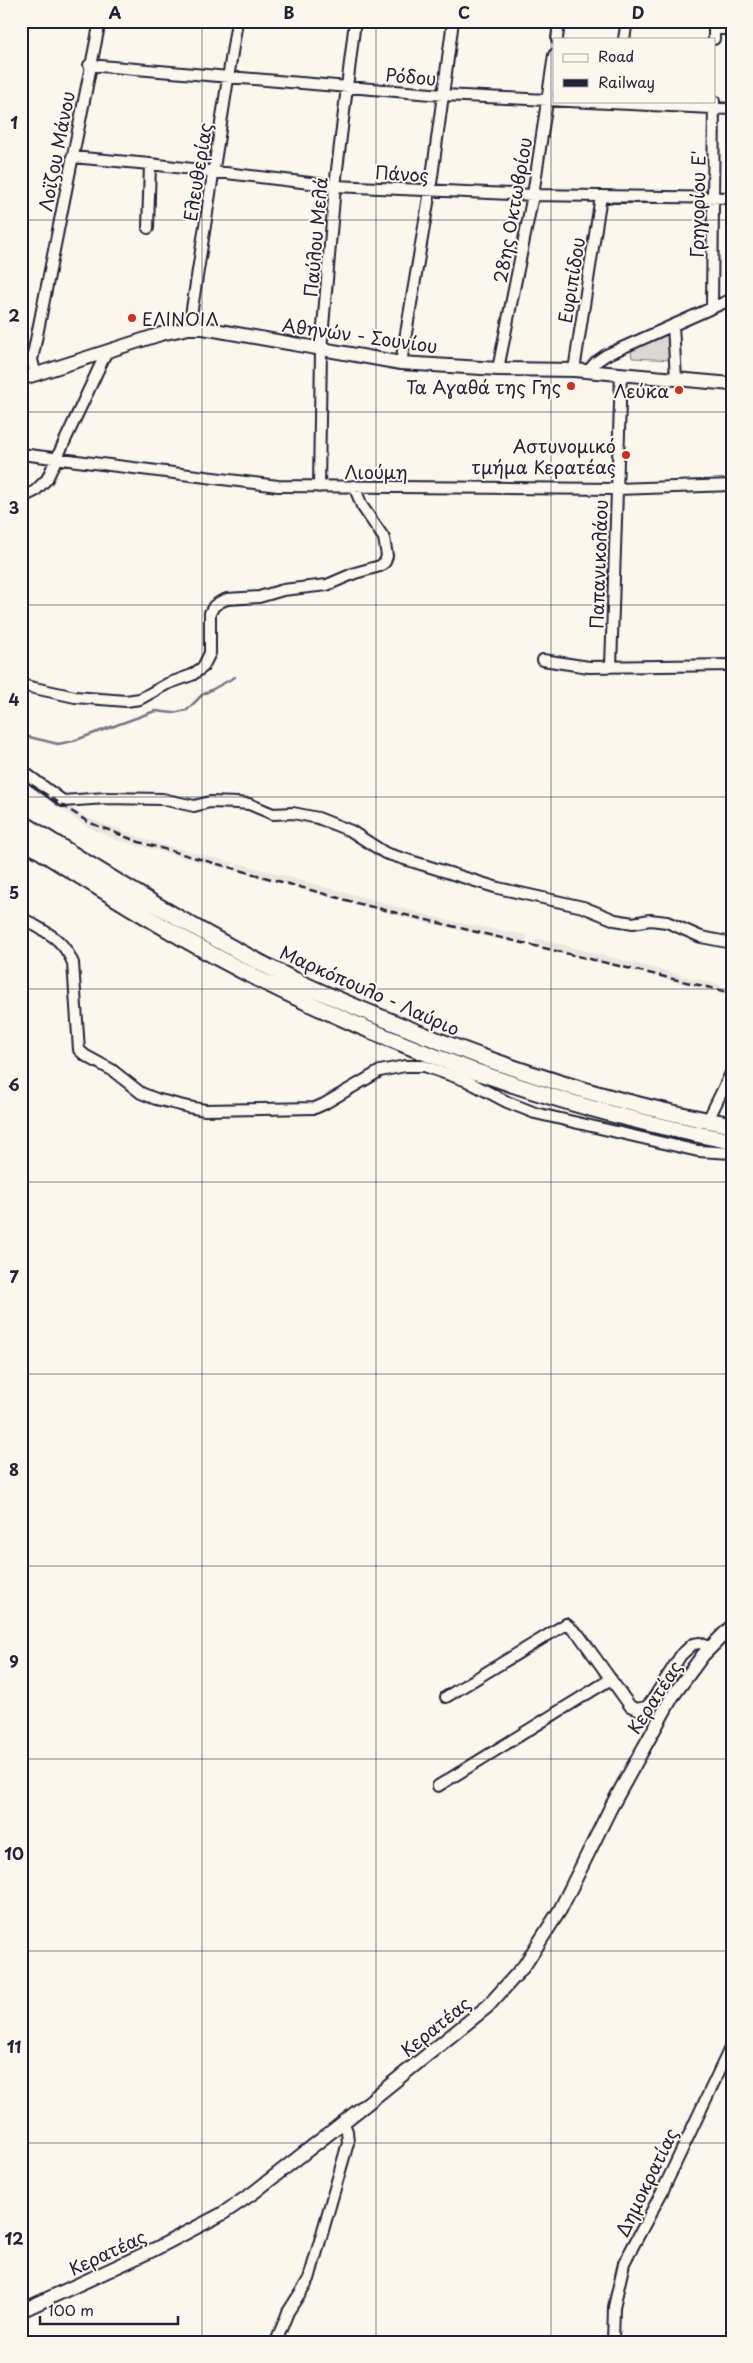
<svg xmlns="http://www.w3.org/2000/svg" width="753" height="2363" font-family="'Playpen Sans',sans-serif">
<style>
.built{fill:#ebe7df}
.park{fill:#dbd8d3;stroke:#7e7d87}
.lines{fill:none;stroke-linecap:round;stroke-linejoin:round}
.stream{stroke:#787681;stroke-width:2.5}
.minor-casing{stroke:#22223b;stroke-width:14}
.major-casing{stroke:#22223b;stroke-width:16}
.highway-casing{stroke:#22223b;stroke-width:19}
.minor{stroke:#fbf7ec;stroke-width:10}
.major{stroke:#fbf7ec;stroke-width:12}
.highway{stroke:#fbf7ec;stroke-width:15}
.rail{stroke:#22223b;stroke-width:2.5;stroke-dasharray:8 4;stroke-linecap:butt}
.grid{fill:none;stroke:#22223b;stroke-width:1;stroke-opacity:0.55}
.poi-dot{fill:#c8321e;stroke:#fbf7ec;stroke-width:2}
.labels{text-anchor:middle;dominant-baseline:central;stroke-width:4;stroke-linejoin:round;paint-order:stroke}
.street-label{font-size:18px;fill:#22223b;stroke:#fbf7ec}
.poi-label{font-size:18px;fill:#22223b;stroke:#fbf7ec;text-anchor:end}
.neatline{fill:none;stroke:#22223b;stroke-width:2}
.grid-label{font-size:16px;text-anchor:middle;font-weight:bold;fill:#22223b}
</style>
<rect width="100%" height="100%" fill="#fbf7ec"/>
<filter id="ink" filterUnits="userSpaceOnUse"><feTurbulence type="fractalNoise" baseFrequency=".02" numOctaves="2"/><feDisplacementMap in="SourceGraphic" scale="10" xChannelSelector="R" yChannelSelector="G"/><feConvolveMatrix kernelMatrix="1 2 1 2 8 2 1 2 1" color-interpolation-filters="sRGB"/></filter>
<g filter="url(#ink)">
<path class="built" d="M 21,774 L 87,818 L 153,842 L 234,863 L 230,870 L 113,839 L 86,826 L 21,782 Z
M 238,863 L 450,921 L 527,935 L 525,945 L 419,921 L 234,871 Z
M 536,938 L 720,985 L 725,994 L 535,947 Z"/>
<path class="park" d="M 672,333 L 673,360 L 632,358 L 631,350 Z"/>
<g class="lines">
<path class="stream" d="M 21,735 L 58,744 L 73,741 L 155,711 L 173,713 L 187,710 L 202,695 L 235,677"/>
<g class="minor-casing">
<path id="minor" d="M 714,29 L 732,29
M 557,39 L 559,21
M 624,39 L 627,21
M 714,39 L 714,21
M 89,65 L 443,95 L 732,109
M 72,157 L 150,164 L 335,186 L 533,195 L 732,198
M 148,228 L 150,164
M 712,307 L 714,101
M 673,325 L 676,379
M 189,328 L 237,21
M 401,363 L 430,191 L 453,21
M 498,369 L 533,195 L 554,55
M 574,370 L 601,196
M 588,371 L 596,362 L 606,355 L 732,299
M 36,375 L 32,360 L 100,21
M 21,454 L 278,486 L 617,489 L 732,485
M 319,487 L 321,350 L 335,186 L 355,21
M 21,498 L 35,491 L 47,479 L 106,353
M 543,660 L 589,667 L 732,665
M 611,666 L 621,374
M 21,685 L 75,697 L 126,701 L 140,699 L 167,684 L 192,675 L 203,667 L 210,653 L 210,613 L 214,606 L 220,602 L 227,599 L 259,597 L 283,590 L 327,585 L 355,573 L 380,566 L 385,562 L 387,556 L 384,538 L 362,506 L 354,486
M 21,770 L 63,801 L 106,798 L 162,799 L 194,806 L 210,802 L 237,803 L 249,804 L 273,814 L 293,813 L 318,818 L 351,831 L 385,853 L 498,888 L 583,907 L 615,920 L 633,923 L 650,920 L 667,922 L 701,937 L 732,943
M 21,917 C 45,933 61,935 73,963 L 79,1050 L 86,1056 L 112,1070 L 141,1093 L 156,1099 L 188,1107 L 205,1110 L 315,1108 L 324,1104 L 380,1071 L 405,1066 L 424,1066 L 467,1081 L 507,1102 L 535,1113 L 698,1151 L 732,1153
M 708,1120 L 732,1071
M 446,1697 L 566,1624 L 579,1635 L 630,1706 L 636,1709 L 646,1707 L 651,1702 L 681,1655 L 693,1644 L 700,1643 L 711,1648
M 438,1786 L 611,1679
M 276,2342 L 288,2312 L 309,2279 L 348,2143 L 347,2131 L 343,2122
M 613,2342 L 614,2307 L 624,2263 L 662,2192 L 732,2044"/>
</g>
<g class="major-casing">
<path id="major" d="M 21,379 L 161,334 L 189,328 L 203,328 L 401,363 L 498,369 L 574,370 L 732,384
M 21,2311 L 155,2249 L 222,2214 L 253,2193 L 364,2106 L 488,2006 L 524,1966 L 560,1910 L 611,1807 L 672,1697 L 703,1655 L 732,1626"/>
</g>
<g class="highway-casing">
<path id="highway" d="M 21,822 C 108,877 196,931 288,977 C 322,993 357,1008 392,1022 C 502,1068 615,1104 732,1125
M 21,839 C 106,892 191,947 281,990 C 424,1059 575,1112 732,1141"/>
</g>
<use href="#minor" class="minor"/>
<use href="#major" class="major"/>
<use href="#highway" class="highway"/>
<path class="rail" d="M 21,778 L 88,822 L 139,842 L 364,905 L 732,993"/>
</g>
</g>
<path class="grid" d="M 202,21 L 202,2342M 376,21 L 376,2342M 551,21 L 551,2342M 21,220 L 732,220M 21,412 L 732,412M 21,605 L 732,605M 21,797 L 732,797M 21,989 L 732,989M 21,1182 L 732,1182M 21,1374 L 732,1374M 21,1566 L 732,1566M 21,1759 L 732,1759M 21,1951 L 732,1951M 21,2143 L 732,2143"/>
<g class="poi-dot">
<circle cx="132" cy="318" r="5"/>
<circle cx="571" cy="386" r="5"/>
<circle cx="679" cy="390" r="5"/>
<circle cx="626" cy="455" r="5"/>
</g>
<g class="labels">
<g class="street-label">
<text transform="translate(411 76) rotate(5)">Ρόδου</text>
<text transform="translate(56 151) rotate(-79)">Λοϊζου Μάνου</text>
<text transform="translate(197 172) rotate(-81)">Ελευθερίας</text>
<text transform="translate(402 173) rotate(3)">Πάνος</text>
<text transform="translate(697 204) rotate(-89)">Γρηγορίου Ε'</text>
<text transform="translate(512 210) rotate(-80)">28ης Οκτωβρίου</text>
<text transform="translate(315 237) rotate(-85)">Παύλου Μελά</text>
<text transform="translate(571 280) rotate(-81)">Ευριπίδου</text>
<text transform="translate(360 335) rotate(8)">Αθηνών - Σουνίου</text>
<text x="376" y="471">Λιούμη</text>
<text transform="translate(598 564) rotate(-88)">Παπανικολάου</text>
<text transform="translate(370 990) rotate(24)">Μαρκόπουλο - Λαύριο</text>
<text transform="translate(654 1697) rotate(-57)">Κερατέας</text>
<text transform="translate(435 2026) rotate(-39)">Κερατέας</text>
<text transform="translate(646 2182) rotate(-64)">Δημοκρατίας</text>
<text transform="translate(107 2252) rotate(-25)">Κερατέας</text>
</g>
<g class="poi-label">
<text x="142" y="318" text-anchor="start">ΕΛΙΝΟΙΛ</text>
<text x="561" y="386">Τα Αγαθά της Γης</text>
<text x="669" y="390">Λεύκα</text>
<text x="616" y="445">Αστυνομικό<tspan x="616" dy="21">τμήμα Κερατέας</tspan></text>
</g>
</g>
<rect width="753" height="2363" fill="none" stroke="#fbf7ec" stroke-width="55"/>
<rect x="553" y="38" width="162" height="65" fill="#fbf7ec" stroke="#a4a2a5"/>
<rect x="563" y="54" width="25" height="8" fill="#fbf7ec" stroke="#a4a2a5"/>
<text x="598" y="62" font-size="15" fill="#22223b">Road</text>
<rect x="563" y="79" width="25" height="8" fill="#22223b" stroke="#a4a2a5"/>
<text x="598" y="88" font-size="15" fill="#22223b">Railway</text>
<path d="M40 2316v8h138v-8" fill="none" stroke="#22223b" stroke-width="2.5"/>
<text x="48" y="2316" font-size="15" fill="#22223b" stroke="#fbf7ec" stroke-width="4" paint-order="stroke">100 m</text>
<rect x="28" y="28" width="698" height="2308" class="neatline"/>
<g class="grid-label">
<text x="115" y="19">A</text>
<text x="289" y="19">B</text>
<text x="464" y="19">C</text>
<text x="638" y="19">D</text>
<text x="14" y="129">1</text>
<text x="14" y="322">2</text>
<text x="14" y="514">3</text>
<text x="14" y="706">4</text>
<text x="14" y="899">5</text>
<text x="14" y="1091">6</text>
<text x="14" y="1283">7</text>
<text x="14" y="1476">8</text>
<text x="14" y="1668">9</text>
<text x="14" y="1860">10</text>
<text x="14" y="2053">11</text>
<text x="14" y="2245">12</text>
</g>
</svg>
